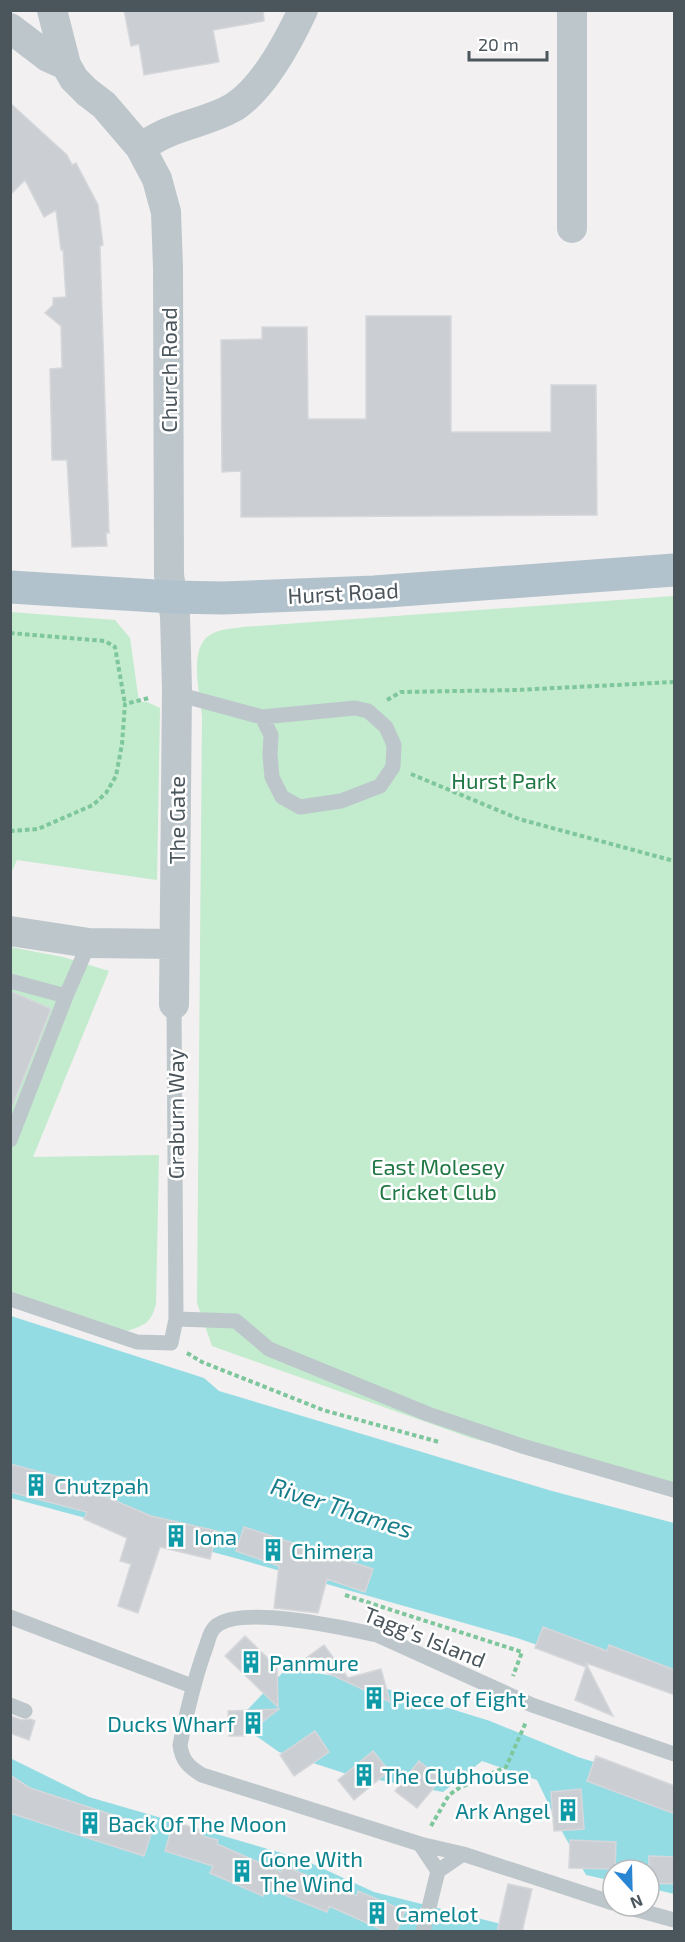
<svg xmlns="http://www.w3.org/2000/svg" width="685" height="1942" font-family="'Exo 2',sans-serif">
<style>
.green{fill:#c3ebce}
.water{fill:#94dce4}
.building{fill:#cbced2;stroke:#d5d7db;stroke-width:1.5}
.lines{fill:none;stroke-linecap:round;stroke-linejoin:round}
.path{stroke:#7ec69b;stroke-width:4;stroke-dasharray:4.5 3;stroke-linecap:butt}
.lane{stroke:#bdc6cb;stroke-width:15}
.street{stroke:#bdc6cb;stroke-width:30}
.primary{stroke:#b2c2cc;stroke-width:33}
.labels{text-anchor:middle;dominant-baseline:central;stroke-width:5;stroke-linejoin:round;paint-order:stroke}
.street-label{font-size:22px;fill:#4a555c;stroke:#fff}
.park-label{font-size:22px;fill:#207743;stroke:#fff}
.culture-label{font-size:22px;fill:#0d838f;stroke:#fff;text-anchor:start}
.water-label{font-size:24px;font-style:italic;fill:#187d8a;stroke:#fff}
</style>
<rect width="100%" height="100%" fill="#f2f0f0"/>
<path class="green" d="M 674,596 L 674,1494 L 471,1438 L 212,1346 L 197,1303 L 202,716 C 200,694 188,648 210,635 C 219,629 231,629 242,627 Z
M 11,612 L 115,620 L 130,638 L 139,702 L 147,702 L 160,708 L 157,880 L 17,860 L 11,873 Z
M 10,947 L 63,957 L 109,971 L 33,1157 L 159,1155 L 156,1304 C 151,1323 145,1325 127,1331 L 11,1292 Z"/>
<path class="water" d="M 11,1316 L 204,1378 L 219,1391 L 552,1491 L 674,1523 L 674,1692 L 517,1638 L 235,1558 L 11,1498 Z
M 287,1668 L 358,1680 L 490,1721 L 578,1757 L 674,1787 L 674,1894 L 649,1888 L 649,1870 L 613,1870 L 613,1881 L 586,1875 L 559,1826 L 537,1780 L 482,1761 L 443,1792 L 347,1774 L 279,1752 L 236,1722 Z
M 10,1758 L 89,1797 L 302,1859 L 374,1892 L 529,1931 L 11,1931 Z"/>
<path class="building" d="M 124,10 L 263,10 L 264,21 L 213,30 L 219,62 L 144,75 L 139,44 L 131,46 Z
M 10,103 L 67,155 L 72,165 L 76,163 L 98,205 L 103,245 L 100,246 L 109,533 L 106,533 L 107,546 L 72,547 L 67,460 L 52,460 L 50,369 L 62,368 L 61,326 L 45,313 L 53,305 L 53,298 L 66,297 L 63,250 L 61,250 L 56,210 L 44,217 L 25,180 L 10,195 Z
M 366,316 L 451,316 L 451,432 L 551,432 L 551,385 L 596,385 L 597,515 L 241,517 L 241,471 L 222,472 L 221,340 L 262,339 L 262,327 L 307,327 L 308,419 L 366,419 Z
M 10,991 L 51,1009 L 10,1112 Z
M 10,1464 L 59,1477 L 151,1516 L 217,1531 L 210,1559 L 160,1547 L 138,1613 L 118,1606 L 131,1564 L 120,1561 L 127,1538 L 84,1519 L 87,1512 L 10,1492 Z
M 244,1527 L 373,1569 L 365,1592 L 327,1579 L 318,1613 L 274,1608 L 279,1566 L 236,1551 Z
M 543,1627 L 607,1651 L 609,1645 L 675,1670 L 675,1695 L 586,1663 L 613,1716 L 575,1700 L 586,1667 L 535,1648 Z
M 245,1636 L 277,1667 L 278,1707 L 225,1656 Z
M 324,1645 L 348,1678 L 381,1669 L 390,1702 L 302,1661 Z
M 279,1709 L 244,1736 L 229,1736 L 228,1711 Z
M 10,1716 L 22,1720 L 30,1719 L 35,1721 L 29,1740 L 10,1733 Z
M 315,1731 L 329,1752 L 294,1776 L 280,1755 Z
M 373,1751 L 389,1771 L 354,1800 L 338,1780 Z
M 596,1756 L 675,1786 L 675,1814 L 587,1781 Z
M 419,1761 L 441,1779 L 417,1808 L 395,1791 Z
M 10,1775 L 30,1788 L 153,1828 L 144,1856 L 10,1813 Z
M 581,1789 L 584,1829 L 554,1831 L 551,1792 Z
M 183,1824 L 203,1832 L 202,1836 L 218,1840 L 217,1844 L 281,1872 L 284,1866 L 357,1896 L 358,1891 L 405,1911 L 396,1932 L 387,1932 L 329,1906 L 327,1912 L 267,1888 L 263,1896 L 210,1873 L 213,1866 L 165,1851 L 172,1827 L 181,1830 Z
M 570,1840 L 616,1842 L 615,1869 L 569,1868 Z
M 649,1856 L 675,1857 L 675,1884 L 649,1883 Z
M 508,1884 L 532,1889 L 522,1932 L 497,1932 Z"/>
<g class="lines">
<path class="path" d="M 10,633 L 105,641 L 115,647 L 125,704
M 387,700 L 401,692 L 517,690 L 674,682
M 411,774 L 519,819 L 674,861
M 10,831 L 38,829 L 93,805 L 106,793 L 116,776 L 122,744 L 125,704 L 149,698
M 187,1353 L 202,1362 L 323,1410 L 439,1442
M 345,1595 L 522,1652 L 513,1676
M 431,1826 L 449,1795 L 459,1788 L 506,1767 L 526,1722"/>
<path class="lane" d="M 177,694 L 262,717 L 355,708 L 368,711 L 386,727 L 394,745 L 393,767 L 380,786 L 341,801 L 300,807 L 282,797 L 272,777 L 270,755 L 271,735 L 262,717
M 10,981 L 66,996 L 89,943
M 10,1140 L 66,996
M 10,1299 L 137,1342 L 171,1343 L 176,1319 L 174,1004
M 176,1319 L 236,1321 L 269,1349 L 428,1414 L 522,1446 L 674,1490
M 10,1617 L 192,1686
M 10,1705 L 25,1711
M 420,1844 L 463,1854
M 613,1903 L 463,1854 L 438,1871 L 420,1844 L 202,1775 C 189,1767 182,1761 180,1745 C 187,1711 194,1679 206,1647 C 208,1641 210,1631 215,1627 C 239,1604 345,1628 377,1635 L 532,1705 L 674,1754
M 623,1906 L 674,1920
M 423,1932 L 438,1871"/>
<path class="street" d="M 52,10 L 66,65 L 74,79 L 87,92 L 104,105 L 140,147 L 157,179 L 166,212 L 168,268 L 169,575 L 175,616 L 177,689 L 174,1004
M 10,28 L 48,57 L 66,65
M 140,147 C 150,142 159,136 169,132 C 190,123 214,119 234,107 C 264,88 288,42 303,10
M 572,228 L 572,10
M 10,931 L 89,943 L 174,944"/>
<path class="primary" d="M 10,587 L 172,597 L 223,598 L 374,592 L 674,570"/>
</g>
<defs>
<g id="building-bare" transform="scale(1.8)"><path d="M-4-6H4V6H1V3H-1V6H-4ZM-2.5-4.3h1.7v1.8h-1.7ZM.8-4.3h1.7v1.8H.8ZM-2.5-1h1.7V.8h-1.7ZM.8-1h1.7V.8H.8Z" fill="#0f9aa8" stroke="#fff" stroke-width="2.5" paint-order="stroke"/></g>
</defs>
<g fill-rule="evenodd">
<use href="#building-bare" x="36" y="1485"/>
<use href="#building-bare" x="176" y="1536"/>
<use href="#building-bare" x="273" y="1550"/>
<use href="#building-bare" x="251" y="1662"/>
<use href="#building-bare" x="374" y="1698"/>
<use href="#building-bare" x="253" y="1723"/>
<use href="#building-bare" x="364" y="1775"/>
<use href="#building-bare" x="568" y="1810"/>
<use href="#building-bare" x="90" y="1823"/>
<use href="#building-bare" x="242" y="1871"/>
<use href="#building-bare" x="377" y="1913"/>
</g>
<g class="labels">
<g class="street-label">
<text transform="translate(168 370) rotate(-90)">Church Road</text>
<text transform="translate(343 592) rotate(-3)">Hurst Road</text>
<text transform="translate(176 820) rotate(-90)">The Gate</text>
<text transform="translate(175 1114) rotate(-90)">Graburn Way</text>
<text transform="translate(425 1636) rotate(22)">Tagg's Island</text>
</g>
<g class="park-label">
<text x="504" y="780">Hurst Park</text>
<text x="438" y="1166">East Molesey<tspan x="438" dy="25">Cricket Club</tspan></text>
</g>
<g class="culture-label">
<text x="54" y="1485">Chutzpah</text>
<text x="194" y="1536">Iona</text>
<text x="291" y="1550">Chimera</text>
<text x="269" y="1662">Panmure</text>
<text x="392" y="1698">Piece of Eight</text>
<text x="235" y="1723" text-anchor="end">Ducks Wharf</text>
<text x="382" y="1775">The Clubhouse</text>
<text x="550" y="1810" text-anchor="end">Ark Angel</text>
<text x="108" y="1823">Back Of The Moon</text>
<text x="260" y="1858">Gone With<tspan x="260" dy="25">The Wind</tspan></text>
<text x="395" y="1913">Camelot</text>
</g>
<g class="water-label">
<text transform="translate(342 1507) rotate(18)">River Thames</text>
</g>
</g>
<rect width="685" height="1942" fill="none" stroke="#4a555c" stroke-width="24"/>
<g transform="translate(631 1888) rotate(158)"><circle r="28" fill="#ffffff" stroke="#b7bbbe" stroke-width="1.5"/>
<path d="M0-4.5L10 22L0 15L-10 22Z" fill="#2a85d3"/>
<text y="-9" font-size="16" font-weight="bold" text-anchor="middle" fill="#4a555c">N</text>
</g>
<path d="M469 51v9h78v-9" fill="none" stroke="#4a555c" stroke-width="3"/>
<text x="478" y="51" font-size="18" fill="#4a555c" stroke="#ffffff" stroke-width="4.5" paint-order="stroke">20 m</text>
</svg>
